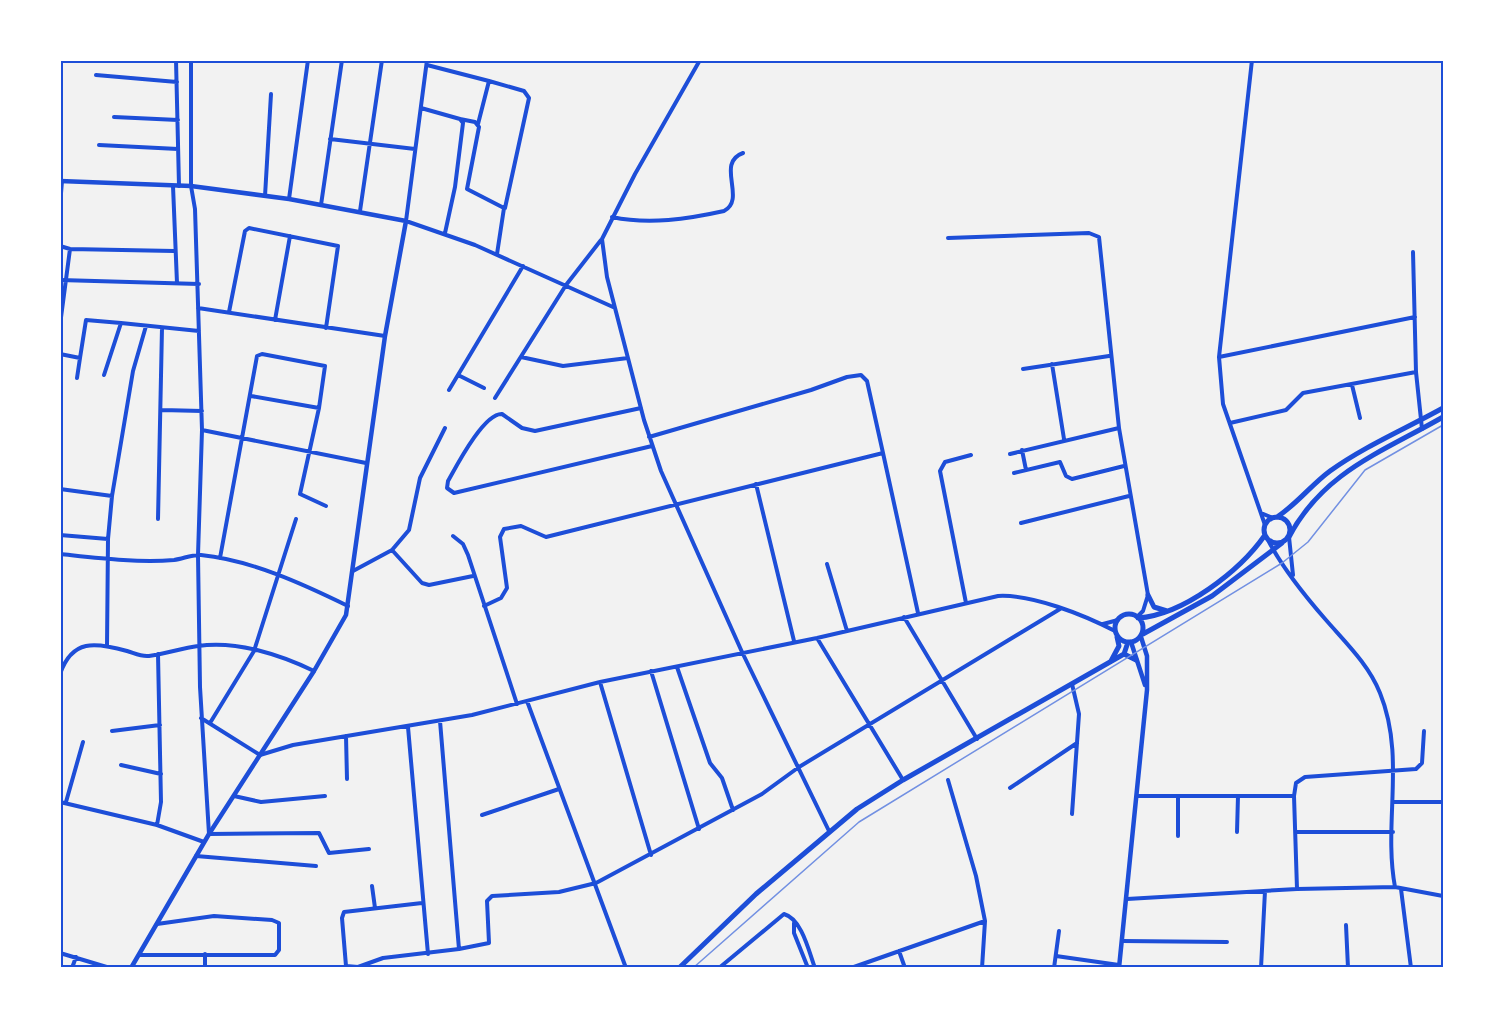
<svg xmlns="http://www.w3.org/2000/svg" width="1503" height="1028" font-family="Inter,sans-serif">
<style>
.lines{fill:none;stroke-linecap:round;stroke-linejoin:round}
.minor{stroke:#1d4ed8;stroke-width:4}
.tertiary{stroke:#1d4ed8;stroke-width:4.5}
.secondary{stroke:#1d4ed8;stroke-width:5}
.tram{stroke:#7290e2;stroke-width:1.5}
.neatline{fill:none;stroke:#1d4ed8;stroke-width:2}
</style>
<rect width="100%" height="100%" fill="#f2f2f2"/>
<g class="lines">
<path class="minor" d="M 176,60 L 179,186
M 191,60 L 191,186 L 195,209 L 202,430 L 198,555 L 200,687 L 209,834 L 319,833 L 329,853 L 369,849
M 427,60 L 406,221 L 475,245 L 613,307
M 700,60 L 635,174 L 602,239 L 607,277 L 644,420 L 661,471 L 742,652 L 829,831
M 1252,60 L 1219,357 L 1223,404 L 1265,525
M 427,65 L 489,81 L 478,124
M 96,75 L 177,82
M 489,81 L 524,91 L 529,98 L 505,208
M 421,108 L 460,119 L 463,123 L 455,187 L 445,233
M 114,117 L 178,120
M 460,119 L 475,122 L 479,127 L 467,189 L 504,208 L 497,254
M 330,139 L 415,149
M 99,145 L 178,149
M 173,186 L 177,283
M 265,196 L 271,94
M 289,199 L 308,60
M 60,205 L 62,181
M 321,205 L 342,60
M 360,211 L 382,60
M 612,217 C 649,225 688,219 724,211 C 747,199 715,163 743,153
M 948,238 L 1089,233 L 1099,237 L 1119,428 L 1148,595 L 1143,611 L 1137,617
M 60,246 L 70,249 L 174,251
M 1413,252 L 1416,372 L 1422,429
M 60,280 L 199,284
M 198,308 L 385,336
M 229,312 L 245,231 L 249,228 L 338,246 L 326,328
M 275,320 L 290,236
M 60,325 L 70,249
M 60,354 L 80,358 L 77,378
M 521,357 L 563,366 L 628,358
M 1219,357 L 1415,317
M 80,358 L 86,320 L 121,323
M 1052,364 L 1064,439
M 1023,369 L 1109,356
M 104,375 L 121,323 L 199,331
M 458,375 L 484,388
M 1352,385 L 1360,418
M 449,390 L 523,266
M 251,396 L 319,408
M 495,398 L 566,285 L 601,240
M 641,408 L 535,431 L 522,428 L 502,414 C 484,413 457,465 448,481 L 447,488 L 454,493 L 652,446
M 162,410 L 202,411
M 1230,423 L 1286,410 L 1303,393 L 1416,372
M 202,430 L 366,463
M 1022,450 L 1026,470
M 883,453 L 918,613
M 1010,454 L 1119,428
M 1014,473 L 1060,462 L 1066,476 L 1072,479 L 1124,466
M 756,484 L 794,641
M 60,489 L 112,496
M 1261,513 L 1273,518
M 158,519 L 162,328
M 1021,523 L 1129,496
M 60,535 L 108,539
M 453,536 L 463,544 L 468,555 L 517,704
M 1289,537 L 1293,575
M 1268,540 C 1283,569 1305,596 1326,620 C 1346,643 1369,665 1380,693 C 1406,757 1383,823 1395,887
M 392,550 L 422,583 L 429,585 L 473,576
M 60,554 C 98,558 137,563 174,560 C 183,559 192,554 201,555 C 251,560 303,584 348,606
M 220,558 L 257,356 L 262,354 L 325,366 L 319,408 L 300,494 L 326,506
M 827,564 L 847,631
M 353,571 L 392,550 L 409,530 L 420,478 L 445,428
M 966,603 L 940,471 L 945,462 L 971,455
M 484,606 L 501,598 L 507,588 L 500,537 L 504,529 L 521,526 L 546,537 L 883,453 L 867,381 L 861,375 L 847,377 L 811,390 L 649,437
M 904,617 L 977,739
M 1103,624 L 1118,620
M 817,638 L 903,780
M 107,646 L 108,539 L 112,496 L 133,371 L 146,326
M 677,667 L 710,763 L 722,778 L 733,810
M 651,671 L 699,829
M 60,674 C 72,639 95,642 127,651 C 134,653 141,657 149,656 C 165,654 182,648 198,646 C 236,640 281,655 314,671
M 600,682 L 651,855
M 1072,684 L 1079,714 L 1072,814
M 527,701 L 626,968
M 201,718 L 260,755 L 293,745 L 472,715 L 600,682 L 817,638 L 998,596 C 1032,594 1084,615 1115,631
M 440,721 L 459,949 L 489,943 L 487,901 L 492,896 L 559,892 L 596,883 L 762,794 L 799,767 L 1060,609
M 210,723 L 254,651 L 296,519
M 408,727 L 428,954
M 112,731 L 160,725
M 346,736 L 347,779
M 121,765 L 161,774
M 948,780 L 976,876 L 985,921 L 982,968
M 1010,788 L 1077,743
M 234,796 L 261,802 L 325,796
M 1137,796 L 1294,796
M 1178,796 L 1178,836
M 60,802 L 157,825 L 204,842
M 66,802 L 83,742
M 1394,802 L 1443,802
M 482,815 L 559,789
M 157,825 L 161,802 L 158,654
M 1237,832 L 1238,796
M 1295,832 L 1393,832
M 196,856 L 316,866
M 372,886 L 375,908
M 1297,889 L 1294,796 L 1296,783 L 1305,777 L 1416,769 L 1422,763 L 1424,731
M 1401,889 L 1411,968
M 1127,899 L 1297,889 L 1395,887 L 1443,896
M 422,903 L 344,912 L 342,918 L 346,966 L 358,967 L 383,958 L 459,949
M 794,923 L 794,933 L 808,968
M 1346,925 L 1348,968
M 1122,941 L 1227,942
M 899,951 L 905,968
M 60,953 L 110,968
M 205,954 L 205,968
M 139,955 L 275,955 L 279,950 L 279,923 L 272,920 L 214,916 L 157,924
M 1056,956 L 1119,965
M 72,968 L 76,957
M 719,968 L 784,914 C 802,919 809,952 815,968
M 851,968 L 985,921
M 1054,968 L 1059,931
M 1261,968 L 1265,891"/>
<path class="tertiary" d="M 60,181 L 191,186 L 289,199 L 406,221 L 385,336 L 346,615 L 314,671 L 209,834 L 131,968
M 1131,642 L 1145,685
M 1119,968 L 1147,690 L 1147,656 L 1141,637"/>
<path class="secondary" d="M1264 530a13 13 0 1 1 26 0a13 13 0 1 1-26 0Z
M 1277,517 C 1297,504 1311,485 1330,471 C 1365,446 1405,429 1443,408
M 1289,537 C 1323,472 1382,452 1443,417
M 1148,595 L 1154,607 L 1167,611
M1115 628a14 14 0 1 1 28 0a14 14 0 1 1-28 0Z
M 1138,618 C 1183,615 1240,571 1265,535
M 1143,634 L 1212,596 L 1282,543
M 1124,654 L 1136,660
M 1111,661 L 1119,646 L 1117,637
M 679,968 L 756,894 L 857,809 L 903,780 L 1124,654 L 1128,642"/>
<path class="tram" d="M 693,968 L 859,822 L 1282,563 L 1308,542 L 1365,470 L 1443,425"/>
</g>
<rect width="1503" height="1028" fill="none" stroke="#ffffff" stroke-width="123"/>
<rect x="62" y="62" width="1380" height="904" class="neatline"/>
</svg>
